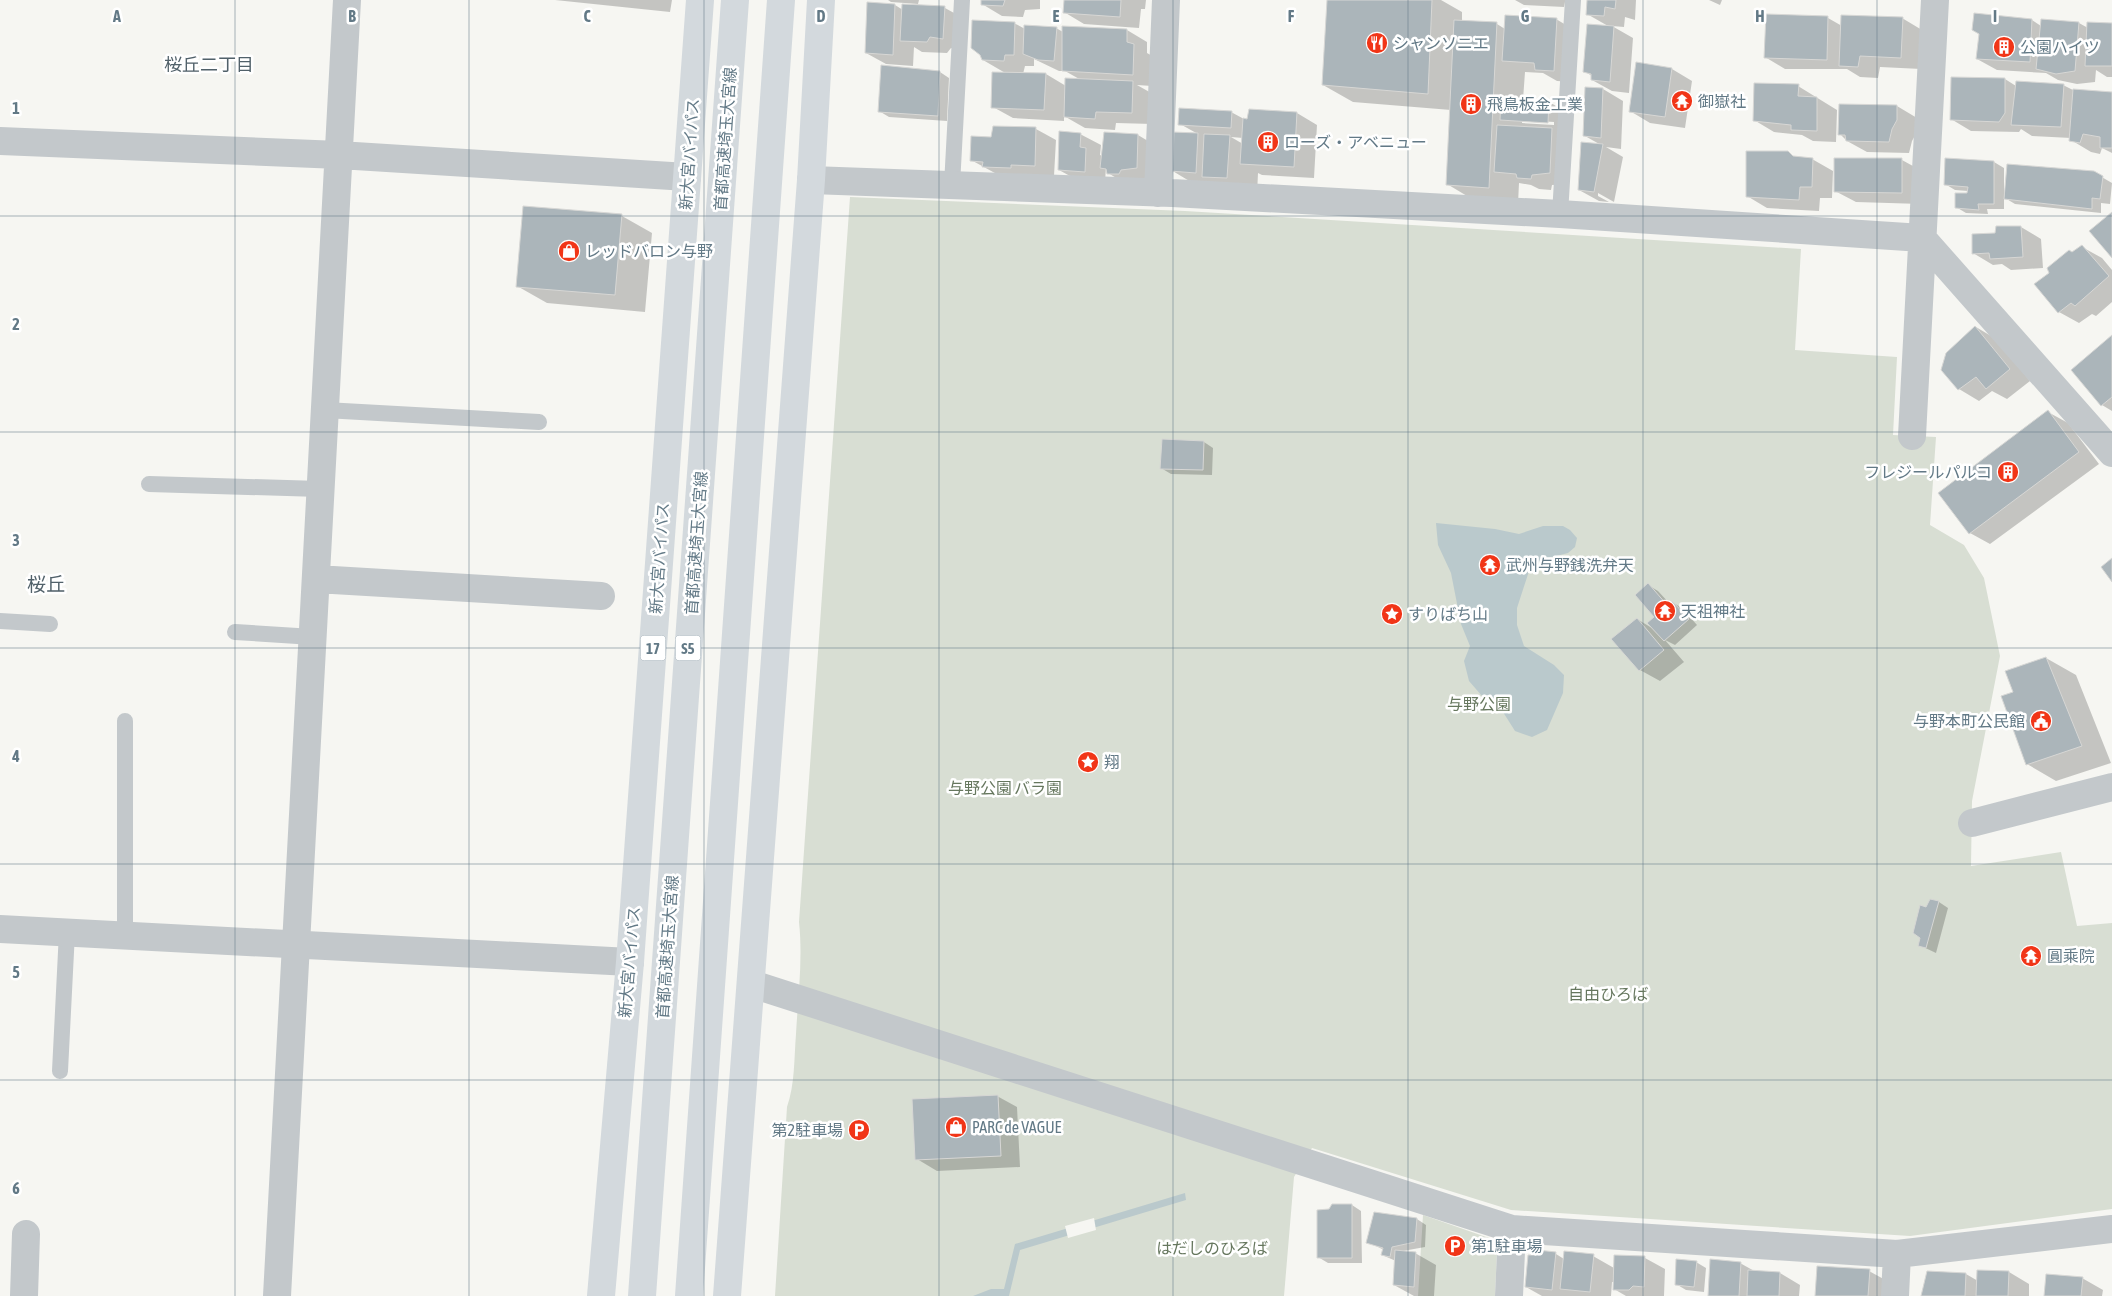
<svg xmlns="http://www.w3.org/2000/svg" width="2112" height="1296" font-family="'Asap Condensed','Noto Sans JP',sans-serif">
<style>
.green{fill:#d8ded3}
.water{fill:#bac9cc}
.pier{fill:#f6f6f2}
.shadow{fill:#0003;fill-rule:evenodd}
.building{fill:#abb5ba;stroke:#d7d7d5}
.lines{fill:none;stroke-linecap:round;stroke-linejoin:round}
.service{stroke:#c3c8cb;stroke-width:16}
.minor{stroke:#c3c8cb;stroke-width:28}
.trunk{stroke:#d3d9dd;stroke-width:28}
.motorway{stroke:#d3d9dd;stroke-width:28}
.grid{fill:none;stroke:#627986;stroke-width:1;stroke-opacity:0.55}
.labels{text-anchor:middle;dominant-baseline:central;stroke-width:5;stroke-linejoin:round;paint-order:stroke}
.shield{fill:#fff;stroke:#91a1aa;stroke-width:1}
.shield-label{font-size:15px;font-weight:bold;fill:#627986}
.poi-label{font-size:16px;fill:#627986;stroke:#fff;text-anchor:start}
.street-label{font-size:16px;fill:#627986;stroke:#fff}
.park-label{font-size:16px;fill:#66775e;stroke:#fff}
.neighbourhood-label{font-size:18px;fill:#51616a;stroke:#fff}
.quarter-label{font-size:19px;fill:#51616a;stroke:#fff}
.grid-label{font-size:16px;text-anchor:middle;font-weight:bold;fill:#627986;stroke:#fff;stroke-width:5;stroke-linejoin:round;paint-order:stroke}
</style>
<rect width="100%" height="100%" fill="#f6f6f2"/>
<path class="green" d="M 850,197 L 1185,211 L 1801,249 L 1795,350 L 1897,357 L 1893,435 L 1936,437 L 1930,525 L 1964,545 L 1984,578 L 2000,656 L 1972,801 L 1971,866 L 2061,852 L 2077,926 L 2112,923 L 2112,1209 L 1910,1236 L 1511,1210 L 1312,1148 L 1294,1177 L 1284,1296 L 775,1296 L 787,1107 C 795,1084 794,1059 796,1034 C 798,997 803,959 799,922 Z
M 1423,1215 L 1489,1238 L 1497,1250 L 1495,1296 L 1418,1296 Z"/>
<path class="water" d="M 1436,523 L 1495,529 L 1519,534 L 1543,526 L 1563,526 L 1570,530 L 1577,538 L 1575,547 L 1568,553 L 1541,560 L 1530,568 L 1517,608 L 1517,625 L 1524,646 L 1554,665 L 1564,675 L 1563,693 L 1547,730 L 1532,737 L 1515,731 L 1503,712 L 1482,696 L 1469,681 L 1464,661 L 1470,646 L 1461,624 L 1451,573 L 1438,545 Z
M 1185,1193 L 1186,1200 L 1020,1250 L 1009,1296 L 973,1296 L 991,1289 L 1004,1289 L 1015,1244 Z"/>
<path class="pier" d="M 1094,1218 L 1096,1230 L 1068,1238 L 1065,1226 Z"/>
<path class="shadow" d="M 555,0 L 672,0 L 670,12 Z
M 888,0 L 919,0 L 918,4 L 891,2 Z
M 982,0 L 1040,0 L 1040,9 L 1025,10 L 1023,17 L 1002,16 L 982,4 Z
M 1065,0 L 1146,0 L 1145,9 L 1141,9 L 1139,28 L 1084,24 L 1064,12 Z
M 1328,0 L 1441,0 L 1462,12 L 1462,22 L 1497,24 L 1505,29 L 1556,19 L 1576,31 L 1574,82 L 1557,81 L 1543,73 L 1525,72 L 1523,100 L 1549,102 L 1569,113 L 1569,184 L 1552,185 L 1551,190 L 1539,189 L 1531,185 L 1519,183 L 1518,204 L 1477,202 L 1447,184 L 1451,110 L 1353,102 L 1323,85 ZM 1522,120 L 1554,122 L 1554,125 L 1522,123 Z
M 1515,0 L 1580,0 L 1565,2 L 1564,7 L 1524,5 Z
M 1588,0 L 1636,0 L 1635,20 L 1625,17 L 1624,27 L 1612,26 L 1633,38 L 1629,93 L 1612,91 L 1592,80 L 1592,76 L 1584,71 L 1608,26 L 1587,14 Z
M 1709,0 L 1722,0 L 1720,5 Z
M 869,4 L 895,5 L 903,10 L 945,8 L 965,19 L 963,50 L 951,48 L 947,53 L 922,52 L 914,47 L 913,66 L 886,64 L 866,53 Z
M 1828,18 L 1842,26 L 1902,18 L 1922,30 L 1921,69 L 1880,67 L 1878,78 L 1860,77 L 1847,69 L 1785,69 L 1765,57 Z
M 2032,20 L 2041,26 L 2079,23 L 2088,28 L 2112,24 L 2112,77 L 2107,77 L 2096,70 L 2095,82 L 2077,84 L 2058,80 L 2046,73 L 1997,70 L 1977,59 Z
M 1014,23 L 1025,29 L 1056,28 L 1063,32 L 1063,27 L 1127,30 L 1147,42 L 1147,53 L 1154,57 L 1152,86 L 1137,85 L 1153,94 L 1152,124 L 1116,123 L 1115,130 L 1085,128 L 1064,116 L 1064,121 L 1013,118 L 993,107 L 1007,74 L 983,60 ZM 1034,59 L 1059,71 L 1065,71 L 1081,80 L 1066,86 L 1046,74 L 1023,74 L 1025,66 L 1034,66 Z
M 1637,64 L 1672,69 L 1692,81 L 1685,128 L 1650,123 L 1630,111 Z
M 940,72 L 949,78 L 947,121 L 889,117 L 879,111 Z
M 2005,79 L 2016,86 L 2063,85 L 2075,91 L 2112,93 L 2112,153 L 2102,148 L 2100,154 L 2091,152 L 2071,140 L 2071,138 L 2032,136 L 2021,129 L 2019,132 L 1971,131 L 1951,119 Z
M 1798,86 L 1837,110 L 1836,142 L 1813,141 L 1802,135 L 1774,132 L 1754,120 Z
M 1587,88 L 1603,89 L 1623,101 L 1621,149 L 1606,147 L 1623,157 L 1614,202 L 1598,193 L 1598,196 L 1609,202 L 1599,201 L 1579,190 L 1601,145 L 1585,136 Z
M 1840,106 L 1897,106 L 1917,118 L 1917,132 L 1912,141 L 1909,153 L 1867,152 L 1847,141 L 1840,134 Z
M 1231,112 L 1244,119 L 1297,113 L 1317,125 L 1314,178 L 1262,175 L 1258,173 L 1257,195 L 1201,188 L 1171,170 L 1198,134 L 1180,124 ZM 1231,137 L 1243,138 L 1243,144 Z
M 1036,129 L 1056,140 L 1054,176 L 1004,178 L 971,160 L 993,138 Z
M 1080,134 L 1101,145 L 1100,155 L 1102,156 L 1105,134 L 1138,135 L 1158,147 L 1157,179 L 1128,185 L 1108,173 L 1106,167 L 1105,182 L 1079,181 L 1059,170 Z
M 1787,153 L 1795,157 L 1812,159 L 1833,171 L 1832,198 L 1820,198 L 1819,211 L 1767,208 L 1747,196 Z
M 1902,160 L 1922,171 L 1921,204 L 1856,202 L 1835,191 Z
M 1947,160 L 1994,162 L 2004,168 L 2004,209 L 1987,209 L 1988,214 L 1966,213 L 1956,207 L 1968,191 L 1955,190 L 1945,184 Z
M 2093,172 L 2112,183 L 2110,204 L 2101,203 L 2101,213 L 2015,204 L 2005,198 Z
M 524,207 L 622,216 L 652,233 L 645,312 L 547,303 L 517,286 Z
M 2021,227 L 2041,239 L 2043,268 L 2011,270 L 2002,264 L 1993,265 L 1973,253 L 1996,234 Z
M 2082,247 L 2102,258 L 2112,270 L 2112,302 L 2096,316 L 2092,314 L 2079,323 L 2059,312 L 2072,253 Z
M 1976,327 L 1996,339 L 2030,381 L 2007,399 L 1992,391 L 1979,401 L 1959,389 Z
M 2112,336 L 2112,411 L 2102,405 L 2073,370 Z
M 2048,412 L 2068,423 L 2099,464 L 1990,544 L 1970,533 Z
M 1204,442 L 1213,448 L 1212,475 L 1171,474 L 1161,468 Z
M 1648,585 L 1658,591 L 1670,604 L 1672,602 L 1682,608 L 1697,625 L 1675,645 L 1665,640 L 1684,662 L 1660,681 L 1640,670 L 1637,619 L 1652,628 L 1656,617 Z
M 2046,658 L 2076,675 L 2111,763 L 2056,781 L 2027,764 L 2015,692 Z
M 1939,902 L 1948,908 L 1936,953 L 1919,945 L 1927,909 Z
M 997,1096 L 1017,1107 L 1020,1167 L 937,1171 L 917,1159 Z
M 1352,1205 L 1361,1211 L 1362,1263 L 1328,1263 L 1318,1257 Z
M 1417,1219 L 1426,1225 L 1425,1247 L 1403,1251 L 1415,1253 L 1436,1265 L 1434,1296 L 1414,1296 L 1394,1285 L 1396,1261 L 1382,1255 L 1384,1250 L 1368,1242 Z
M 1556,1254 L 1564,1259 L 1593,1256 L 1614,1268 L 1615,1257 L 1645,1258 L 1665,1269 L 1664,1296 L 1626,1296 L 1614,1289 L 1614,1282 L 1612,1282 L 1611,1296 L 1542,1296 L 1526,1287 Z
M 1696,1262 L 1706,1268 L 1704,1292 L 1686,1290 L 1676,1284 Z
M 1740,1263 L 1756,1272 L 1780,1273 L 1800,1285 L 1799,1296 L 1709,1296 Z
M 1869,1271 L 1889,1282 L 1888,1296 L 1817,1296 Z
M 1978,1271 L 2009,1272 L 2029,1284 L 2029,1296 L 1922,1296 L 1966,1274 L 1978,1281 Z
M 2082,1278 L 2103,1290 L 2102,1296 L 2045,1296 Z"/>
<path class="building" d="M 981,0 L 1005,0 L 1003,6 L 981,5 Z
M 1064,0 L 1121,0 L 1120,17 L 1063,13 Z
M 1327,0 L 1432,0 L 1428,94 L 1322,85 Z
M 1587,0 L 1616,0 L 1615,9 L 1605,7 L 1604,16 L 1586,15 Z
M 867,2 L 895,4 L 893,55 L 865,53 Z
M 902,4 L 945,6 L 943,39 L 930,37 L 927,42 L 900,41 Z
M 1974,13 L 2032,19 L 2030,62 L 1976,59 L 1979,34 L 1972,30 Z
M 1766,14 L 1828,16 L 1827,60 L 1764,58 Z
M 1505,15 L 1557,18 L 1554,71 L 1535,70 L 1534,63 L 1502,61 Z
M 1841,15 L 1903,17 L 1901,58 L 1860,56 L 1858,67 L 1839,66 Z
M 2041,19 L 2079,22 L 2075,71 L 2056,74 L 2036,69 Z
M 972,20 L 1015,22 L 1014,55 L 1005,55 L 1004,61 L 982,60 L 980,55 L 971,48 Z
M 1454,20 L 1497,22 L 1489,188 L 1446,185 Z
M 2087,22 L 2112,23 L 2112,66 L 2085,66 Z
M 1587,24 L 1614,26 L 1610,82 L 1591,80 L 1591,74 L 1583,72 Z
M 1024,25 L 1057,27 L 1054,61 L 1038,60 L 1023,54 Z
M 1062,26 L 1127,29 L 1127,42 L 1134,44 L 1133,75 L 1062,71 Z
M 1636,62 L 1672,68 L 1665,117 L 1629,112 Z
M 881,65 L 940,71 L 938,116 L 878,112 Z
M 992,72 L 1046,73 L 1044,110 L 991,108 Z
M 1951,77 L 2005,78 L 2005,113 L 1999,122 L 1950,120 Z
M 1065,78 L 1133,81 L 1132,113 L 1096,112 L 1095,119 L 1064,117 Z
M 2016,81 L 2064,84 L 2061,127 L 2011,125 Z
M 1754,83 L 1799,84 L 1798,96 L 1817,97 L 1817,131 L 1791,130 L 1791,125 L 1753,121 Z
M 1585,87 L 1603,88 L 1601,138 L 1583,136 Z
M 2073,89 L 2112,92 L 2112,148 L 2100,148 L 2100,137 L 2083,134 L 2080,143 L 2069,141 Z
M 1501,98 L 1549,100 L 1548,123 L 1500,120 Z
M 1839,104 L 1897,105 L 1897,120 L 1892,129 L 1889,142 L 1846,141 L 1845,135 L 1838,135 Z
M 1179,108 L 1232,111 L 1231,128 L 1178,125 Z
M 1249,109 L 1297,112 L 1294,167 L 1240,164 L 1243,118 L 1247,119 Z
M 1497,125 L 1552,128 L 1550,173 L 1532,175 L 1531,179 L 1517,178 L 1516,174 L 1494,172 Z
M 993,126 L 1036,127 L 1035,166 L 1011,165 L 1011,168 L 982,167 L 983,162 L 970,161 L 971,136 L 991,137 Z
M 1059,131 L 1081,133 L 1080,147 L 1086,148 L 1085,172 L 1058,170 Z
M 1104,132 L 1138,134 L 1137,168 L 1121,170 L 1119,174 L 1107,174 L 1106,169 L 1100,168 Z
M 1172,132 L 1198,133 L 1196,173 L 1170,171 Z
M 1204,134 L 1230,135 L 1227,178 L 1202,177 Z
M 1581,142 L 1603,144 L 1594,192 L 1578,190 Z
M 1746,151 L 1788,151 L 1793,156 L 1813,158 L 1812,187 L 1800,187 L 1799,200 L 1746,197 Z
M 1834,158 L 1902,158 L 1902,193 L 1834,192 Z
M 1945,158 L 1994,161 L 1994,204 L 1978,204 L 1979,210 L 1955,208 L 1955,193 L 1967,193 L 1968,187 L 1944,185 Z
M 2007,164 L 2094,171 L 2103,176 L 2100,199 L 2092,198 L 2092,209 L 2004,199 Z
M 523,206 L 622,214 L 615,295 L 516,287 Z
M 2112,212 L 2112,258 L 2089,231 Z
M 1996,226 L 2021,226 L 2023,257 L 1990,259 L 1989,253 L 1972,254 L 1972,234 L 1995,233 Z
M 2082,245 L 2109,276 L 2075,306 L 2071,303 L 2058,313 L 2034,284 L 2049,273 L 2047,268 L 2069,250 L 2072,252 Z
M 1975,326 L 2010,369 L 1986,389 L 1976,377 L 1958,390 L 1941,370 L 1946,353 Z
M 2112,335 L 2112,397 L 2101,406 L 2071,370 Z
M 2048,410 L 2079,452 L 1969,534 L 1938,493 Z
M 1162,439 L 1204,441 L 1203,470 L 1160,469 Z
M 2112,558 L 2112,582 L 2101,567 Z
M 1648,583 L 1667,605 L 1672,601 L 1689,619 L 1664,641 L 1647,623 L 1654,617 L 1635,595 Z
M 1637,618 L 1664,650 L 1639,671 L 1611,639 Z
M 2046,657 L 2082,746 L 2026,765 L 2001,696 L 2013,692 L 2005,671 Z
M 1930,899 L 1939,901 L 1926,948 L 1918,946 L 1920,938 L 1913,933 L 1920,905 L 1926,907 Z
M 998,1095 L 1001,1156 L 915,1160 L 912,1099 Z
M 1332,1204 L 1352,1204 L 1352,1258 L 1317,1258 L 1317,1210 L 1329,1209 Z
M 1374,1212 L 1417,1218 L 1415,1242 L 1392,1247 L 1390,1257 L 1381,1255 L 1383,1248 L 1366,1243 Z
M 1395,1250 L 1416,1252 L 1414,1287 L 1393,1285 Z
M 1537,1250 L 1556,1252 L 1552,1290 L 1525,1287 L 1528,1255 L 1535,1255 Z
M 1564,1251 L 1594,1254 L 1590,1292 L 1560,1289 Z
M 1614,1255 L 1645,1256 L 1644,1287 L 1633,1286 L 1629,1290 L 1613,1290 Z
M 1676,1259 L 1697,1261 L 1694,1287 L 1675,1285 Z
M 1710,1259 L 1741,1262 L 1739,1296 L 1708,1296 Z
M 1817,1266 L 1870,1269 L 1868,1296 L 1815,1296 Z
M 1748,1270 L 1780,1272 L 1779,1296 L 1747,1296 Z
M 1977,1270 L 2009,1271 L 2008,1296 L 1976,1296 Z
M 1927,1271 L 1966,1273 L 1965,1296 L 1921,1296 Z
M 2046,1274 L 2083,1277 L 2081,1296 L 2044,1296 Z"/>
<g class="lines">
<path class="service" d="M 952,185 L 962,0
M 1560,214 L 1573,0
M 325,410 L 539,422
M 149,484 L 320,489
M 0,621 L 50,624
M 235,632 L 313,637
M 125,934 L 125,721
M 60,1071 L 67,932"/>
<path class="minor" d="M 0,141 L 339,155 L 687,177
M 811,180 L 1172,193 L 1560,214 L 1922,238 L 2112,453
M 1158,193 L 1166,0
M 1912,436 L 1935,0
M 316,579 L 601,596
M 1972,823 L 2112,787
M 0,929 L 630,962
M 752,984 L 1512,1229 L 1897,1254 L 2112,1229
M 24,1296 L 26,1234
M 277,1296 L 347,0
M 1509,1296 L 1512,1229
M 1895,1296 L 1897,1254"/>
<path class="trunk" d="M 601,1296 L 630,962 L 700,0
M 727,1296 L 811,180 L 821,0"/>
<path class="motorway" d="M 642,1296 L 735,0
M 689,1296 L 781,0"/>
</g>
<path class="grid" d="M 235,0 L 235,1296M 469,0 L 469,1296M 704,0 L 704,1296M 939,0 L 939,1296M 1173,0 L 1173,1296M 1408,0 L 1408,1296M 1643,0 L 1643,1296M 1877,0 L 1877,1296M 0,216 L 2112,216M 0,432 L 2112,432M 0,648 L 2112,648M 0,864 L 2112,864M 0,1080 L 2112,1080"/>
<defs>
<g id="restaurant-disc" transform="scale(1.125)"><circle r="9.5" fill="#f13517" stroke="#fff"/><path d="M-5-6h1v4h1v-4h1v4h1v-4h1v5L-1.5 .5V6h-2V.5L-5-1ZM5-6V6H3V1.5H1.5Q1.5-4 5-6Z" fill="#fff"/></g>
<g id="building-disc" transform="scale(1.125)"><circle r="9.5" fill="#f13517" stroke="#fff"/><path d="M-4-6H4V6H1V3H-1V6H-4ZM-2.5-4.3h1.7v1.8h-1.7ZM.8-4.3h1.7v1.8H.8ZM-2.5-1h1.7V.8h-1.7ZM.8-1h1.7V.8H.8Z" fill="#fff"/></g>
<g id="temple-disc" transform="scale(1.125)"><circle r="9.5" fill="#f13517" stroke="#fff"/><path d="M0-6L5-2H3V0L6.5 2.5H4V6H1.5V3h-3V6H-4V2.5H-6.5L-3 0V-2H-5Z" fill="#fff"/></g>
<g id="shop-disc" transform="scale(1.125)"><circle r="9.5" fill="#f13517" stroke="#fff"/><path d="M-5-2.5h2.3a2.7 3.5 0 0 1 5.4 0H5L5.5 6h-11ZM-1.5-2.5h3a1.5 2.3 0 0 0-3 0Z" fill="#fff"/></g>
<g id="sight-disc" transform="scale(1.125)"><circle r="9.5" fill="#f13517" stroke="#fff"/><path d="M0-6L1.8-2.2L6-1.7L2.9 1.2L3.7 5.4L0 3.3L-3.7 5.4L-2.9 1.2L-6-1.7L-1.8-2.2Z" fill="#fff"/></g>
<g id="civic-disc" transform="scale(1.125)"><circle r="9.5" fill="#f13517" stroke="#fff"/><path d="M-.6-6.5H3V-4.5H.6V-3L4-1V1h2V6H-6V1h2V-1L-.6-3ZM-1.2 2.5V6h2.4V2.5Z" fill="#fff"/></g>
<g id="parking-disc" transform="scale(1.125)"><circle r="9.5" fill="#f13517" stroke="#fff"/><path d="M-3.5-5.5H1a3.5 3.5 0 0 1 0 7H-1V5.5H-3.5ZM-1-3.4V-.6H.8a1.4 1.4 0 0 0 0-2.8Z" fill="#fff"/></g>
</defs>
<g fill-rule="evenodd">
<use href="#restaurant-disc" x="1377" y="43"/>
<use href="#building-disc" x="2004" y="47"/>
<use href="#temple-disc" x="1682" y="101"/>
<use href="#building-disc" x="1471" y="104"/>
<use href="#building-disc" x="1268" y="142"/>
<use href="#shop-disc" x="569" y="251"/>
<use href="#building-disc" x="2008" y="472"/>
<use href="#temple-disc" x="1490" y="565"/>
<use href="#temple-disc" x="1665" y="611"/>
<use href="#sight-disc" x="1392" y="614"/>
<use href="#civic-disc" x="2041" y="721"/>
<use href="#sight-disc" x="1088" y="762"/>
<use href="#temple-disc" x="2031" y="956"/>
<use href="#shop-disc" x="956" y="1127"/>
<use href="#parking-disc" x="859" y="1130"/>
<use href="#parking-disc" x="1455" y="1246"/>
</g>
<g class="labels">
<g class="shield">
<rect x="640.5" y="635.5" width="25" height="25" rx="4"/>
<rect x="675.5" y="635.5" width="25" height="25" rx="4"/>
</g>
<g class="shield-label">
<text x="653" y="648">17</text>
<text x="688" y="648">S5</text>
</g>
<g class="poi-label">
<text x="1393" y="43">シャンソニエ</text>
<text x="2020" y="47">公園ハイツ</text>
<text x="1698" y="101">御嶽社</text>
<text x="1487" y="104">飛鳥板金工業</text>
<text x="1284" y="142">ローズ・アベニュー</text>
<text x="585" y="251">レッドバロン与野</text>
<text x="1992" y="472" text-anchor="end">フレジールパルコ</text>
<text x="1506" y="565">武州与野銭洗弁天</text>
<text x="1681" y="611">天祖神社</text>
<text x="1408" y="614">すりばち山</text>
<text x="2025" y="721" text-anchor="end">与野本町公民館</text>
<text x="1104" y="762">翔</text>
<text x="2047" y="956">圓乘院</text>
<text x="972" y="1127">PARC de VAGUE</text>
<text x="843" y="1130" text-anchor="end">第2駐車場</text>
<text x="1471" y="1246">第1駐車場</text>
</g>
<g class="street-label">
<text transform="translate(725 139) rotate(-86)">首都高速埼玉大宮線</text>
<text transform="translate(689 154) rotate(-86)">新大宮バイパス</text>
<text transform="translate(696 543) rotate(-86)">首都高速埼玉大宮線</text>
<text transform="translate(659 558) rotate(-86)">新大宮バイパス</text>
<text transform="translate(667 947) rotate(-86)">首都高速埼玉大宮線</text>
<text transform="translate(629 962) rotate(-85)">新大宮バイパス</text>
</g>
<g class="park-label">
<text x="1479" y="704">与野公園</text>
<text x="1005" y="788">与野公園 バラ園</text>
<text x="1608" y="994">自由ひろば</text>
<text x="1212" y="1248">はだしのひろば</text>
</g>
<g class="neighbourhood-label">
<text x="209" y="64">桜丘二丁目</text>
</g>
<g class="quarter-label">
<text x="46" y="584">桜丘</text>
</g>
</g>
<g class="grid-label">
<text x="117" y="22">A</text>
<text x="352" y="22">B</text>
<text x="587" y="22">C</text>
<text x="821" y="22">D</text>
<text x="1056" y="22">E</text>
<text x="1291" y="22">F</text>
<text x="1525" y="22">G</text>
<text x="1760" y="22">H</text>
<text x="1995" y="22">I</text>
<text x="16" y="114">1</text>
<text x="16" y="330">2</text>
<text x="16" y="546">3</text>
<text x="16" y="762">4</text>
<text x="16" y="978">5</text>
<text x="16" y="1194">6</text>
</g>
</svg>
